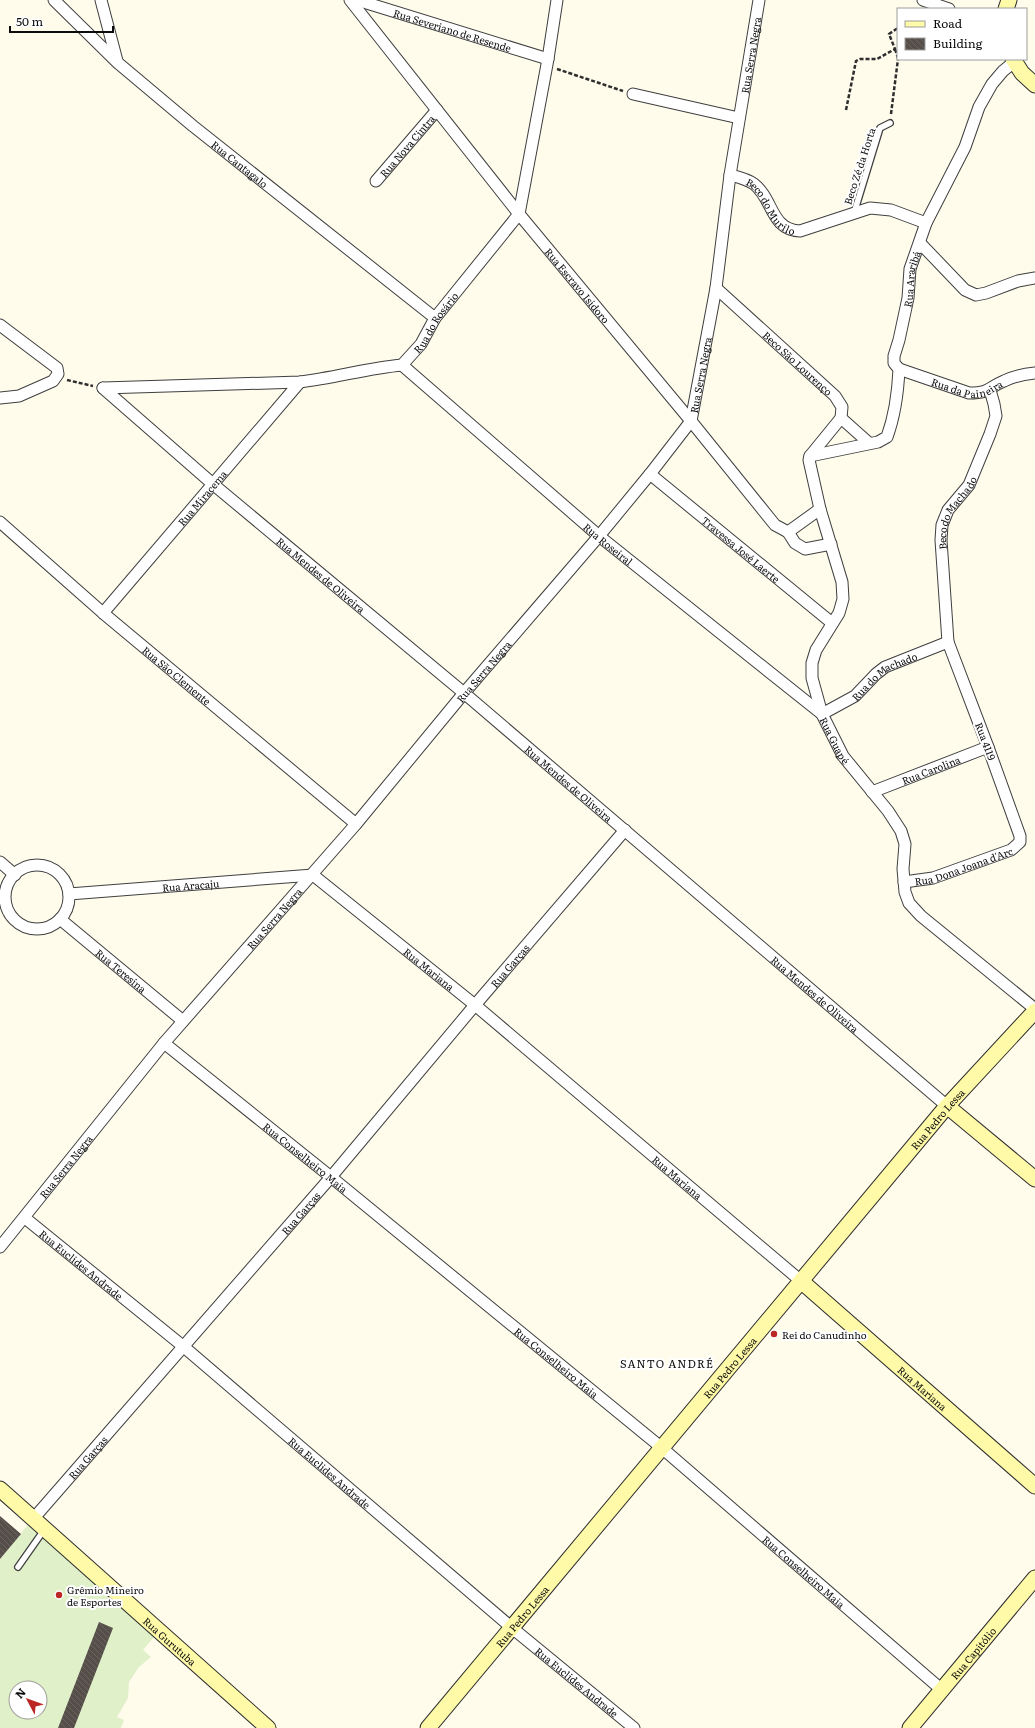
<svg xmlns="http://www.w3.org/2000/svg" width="1035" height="1728" font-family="Literata,serif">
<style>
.pitch{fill:#e0f0c8;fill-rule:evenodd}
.building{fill:url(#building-back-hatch)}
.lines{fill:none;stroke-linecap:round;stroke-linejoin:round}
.lane-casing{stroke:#3f3f3f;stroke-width:8}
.street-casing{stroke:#3f3f3f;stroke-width:13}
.secondary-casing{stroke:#2e2e2e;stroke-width:17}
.path{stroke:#2e2e2e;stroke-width:2.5;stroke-dasharray:4 2;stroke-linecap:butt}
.lane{stroke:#fff;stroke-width:5.5}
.street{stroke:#fff;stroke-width:11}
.secondary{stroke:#fffaa7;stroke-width:15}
.poi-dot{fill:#bc2725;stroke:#fff;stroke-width:1.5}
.labels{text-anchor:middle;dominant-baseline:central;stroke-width:4;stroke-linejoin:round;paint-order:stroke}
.street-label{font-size:10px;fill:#0c0c0c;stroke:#fff}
.poi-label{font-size:10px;fill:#0c0c0c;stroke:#fff;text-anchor:start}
.neighbourhood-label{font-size:11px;letter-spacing:1px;fill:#0c0c0c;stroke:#fff}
</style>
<defs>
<pattern id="building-back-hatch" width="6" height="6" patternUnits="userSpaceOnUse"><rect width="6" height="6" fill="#554e49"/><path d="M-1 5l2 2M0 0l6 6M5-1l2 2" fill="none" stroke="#68635f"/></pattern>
</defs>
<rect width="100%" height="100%" fill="#fffcec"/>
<path class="pitch" d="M 31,1521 L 160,1630 L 143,1650 L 151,1657 L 139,1667 L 129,1682 L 128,1698 L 117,1717 L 124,1720 L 121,1728 L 0,1728 L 0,1559 ZM 16,1688 L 40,1688 L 40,1712 L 16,1712 Z"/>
<path class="building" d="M 0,1516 L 21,1534 L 0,1559 Z
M 99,1622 L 113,1628 L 74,1728 L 58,1728 Z"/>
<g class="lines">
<g class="lane-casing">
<path id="lane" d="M 854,213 L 880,128 L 890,123
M 18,1567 L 44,1530"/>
</g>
<g class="street-casing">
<g id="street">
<path id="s1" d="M 54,0 L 118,63 L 193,126 L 435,318"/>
<path d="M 101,0 L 117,61"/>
<path id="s2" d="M 350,0 L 519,214 L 691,421 L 775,525 L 788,532 L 820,509"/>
<path id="s3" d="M 357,0 L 548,59"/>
<path d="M 923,0 L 949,9"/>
<path d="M 633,94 L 739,118"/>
<path id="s4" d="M 730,175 C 738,177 747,179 754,184 C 774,200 770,229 800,231 L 870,208 L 891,210 L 926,223"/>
<path id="s5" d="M 376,181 L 437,110"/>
<path d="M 920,243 L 965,290 L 976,295 L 986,293 L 1018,281 L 1035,278"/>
<path id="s6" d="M 716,288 L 835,396 L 842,407 L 841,418 L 869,443"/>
<path d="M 0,325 L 57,368 L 58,374 L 53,381 L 19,396 L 0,398"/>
<path id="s7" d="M 402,365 L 599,536 L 822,714 L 855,696 L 876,674 L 885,667 L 948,642"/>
<path id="s8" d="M 899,369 L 969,393 C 991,393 987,388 1004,381 C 1014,376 1024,374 1035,373"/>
<path id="s9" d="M 103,388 L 214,485 L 464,693 L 947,1106"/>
<path id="s10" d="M 103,388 L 300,382 C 335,378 368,368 402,365 L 421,344 L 435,318 L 519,214 L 548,59 L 557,0"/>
<path id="s11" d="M 841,418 L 810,456 L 809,460 L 820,509 L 842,582 L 843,599 L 839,613 L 816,650 L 812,663 L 812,678 L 822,714 L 843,756 L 888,811 L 901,831 L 905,844 L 903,869 L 905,892 L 909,903 L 921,916 L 1035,1009"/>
<path id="s12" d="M 810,456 L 878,442 L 887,437 C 895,415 898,392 899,369 L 894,363 L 894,356 L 899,340 L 908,298 L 910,269 L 926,223 L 965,147 L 979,107 L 992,84 L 1003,71 L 1014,62"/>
<path id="s13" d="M 650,474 L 832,623"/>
<path id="s14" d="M 0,522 L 103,613 L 356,824"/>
<path d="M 788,532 L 795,543 L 805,549 L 831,544"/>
<path id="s15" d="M 103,613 L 300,382"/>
<path id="s16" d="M 872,792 L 988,747"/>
<path d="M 0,862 L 15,875"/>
<circle cx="37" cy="897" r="32"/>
<path id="s17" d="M 904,882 L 933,878 L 1011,850 L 1020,842 L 1020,836 L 988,747 L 948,642 L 941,540 L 942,525 L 948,510 L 969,485 L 990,434 L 996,416 L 994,404 L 990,390"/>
<path id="s18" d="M 69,894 L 313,875 L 475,1005 L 801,1281"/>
<path id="s19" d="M 60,919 L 183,1021"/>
<path id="s20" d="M 164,1043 L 331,1177 L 662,1448 L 942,1690"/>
<path id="s21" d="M 25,1218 L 184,1347 L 511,1627 L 634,1728"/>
<path id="s22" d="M 0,1247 L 164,1043 L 356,824 L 464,693 L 599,536 L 650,474 L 691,421 L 716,288 L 730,175 L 759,0"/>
<path id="s23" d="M 34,1518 L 331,1177 L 475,1005 L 625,830"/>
</g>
</g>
<g class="secondary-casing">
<g id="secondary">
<path d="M 1006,9 L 1009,0"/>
<path d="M 1013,59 L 1022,73 L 1035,85"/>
<path d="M 947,1106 L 1035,1179"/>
<path id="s24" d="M 801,1281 L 1035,1486"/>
<path id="s25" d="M 0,1489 L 268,1728"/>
<path id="s26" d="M 428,1728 L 947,1106 L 1035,1011"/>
<path id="s27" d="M 910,1728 L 1035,1578"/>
</g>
</g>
<path class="path" d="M 895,49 L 898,58
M 557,69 L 623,91
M 846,110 L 856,61 L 860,59 L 877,59 L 895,49 L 889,34 L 898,28
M 891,114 L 898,59
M 67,380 L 93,386"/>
<use href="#lane" class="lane"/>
<use href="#street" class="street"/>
<use href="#secondary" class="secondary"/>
</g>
<g class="poi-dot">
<circle cx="774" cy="1334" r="4"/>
<circle cx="59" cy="1595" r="4"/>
</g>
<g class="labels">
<g class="street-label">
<text stroke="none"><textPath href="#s3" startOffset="100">Rua Severiano de Resende</textPath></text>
<text stroke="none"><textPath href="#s22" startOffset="1448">Rua Serra Negra</textPath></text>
<text stroke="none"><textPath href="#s5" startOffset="47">Rua Nova Cintra</textPath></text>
<text stroke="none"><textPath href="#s1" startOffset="248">Rua Cantagalo</textPath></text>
<text transform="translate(859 166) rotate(-72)">Beco Zé da Horta</text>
<text stroke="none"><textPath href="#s4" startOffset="54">Beco do Murilo</textPath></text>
<text stroke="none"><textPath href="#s12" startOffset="243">Rua Araribá</textPath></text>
<text stroke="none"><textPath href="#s2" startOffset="365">Rua Escravo Isidoro</textPath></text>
<text stroke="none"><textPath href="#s10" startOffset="355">Rua do Rosário</textPath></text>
<text stroke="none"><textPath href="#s6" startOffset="111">Beco São Lourenço</textPath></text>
<text stroke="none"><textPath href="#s22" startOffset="1124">Rua Serra Negra</textPath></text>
<text stroke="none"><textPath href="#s8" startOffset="72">Rua da Paineira</textPath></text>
<text stroke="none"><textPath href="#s15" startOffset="152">Rua Miracema</textPath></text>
<text stroke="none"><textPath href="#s17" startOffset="471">Beco do Machado</textPath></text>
<text stroke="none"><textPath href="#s7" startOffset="273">Rua Roseiral</textPath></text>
<text stroke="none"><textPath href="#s13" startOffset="118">Travessa José Laerte</textPath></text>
<text stroke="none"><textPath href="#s9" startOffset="287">Rua Mendes de Oliveira</textPath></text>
<text stroke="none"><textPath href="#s22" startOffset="752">Rua Serra Negra</textPath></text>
<text stroke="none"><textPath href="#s14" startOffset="234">Rua São Clemente</textPath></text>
<text stroke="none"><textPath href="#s7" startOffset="620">Rua do Machado</textPath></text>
<text stroke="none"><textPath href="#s11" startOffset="350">Rua Guapé</textPath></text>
<text transform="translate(986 741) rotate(69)">Rua 4119</text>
<text stroke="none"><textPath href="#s16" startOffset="63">Rua Carolina</textPath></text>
<text stroke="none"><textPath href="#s9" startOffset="611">Rua Mendes de Oliveira</textPath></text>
<text stroke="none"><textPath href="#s17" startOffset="62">Rua Dona Joana d'Arc</textPath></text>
<text stroke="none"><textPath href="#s18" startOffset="122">Rua Aracaju</textPath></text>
<text stroke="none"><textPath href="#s22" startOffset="428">Rua Serra Negra</textPath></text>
<text stroke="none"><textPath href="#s23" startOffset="729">Rua Garças</textPath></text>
<text stroke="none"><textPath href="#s18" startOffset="394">Rua Mariana</textPath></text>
<text stroke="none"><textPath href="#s19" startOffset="80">Rua Teresina</textPath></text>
<text stroke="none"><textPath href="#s9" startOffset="935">Rua Mendes de Oliveira</textPath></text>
<text stroke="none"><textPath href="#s26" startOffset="794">Rua Pedro Lessa</textPath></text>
<text stroke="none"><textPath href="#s20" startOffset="182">Rua Conselheiro Maia</textPath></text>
<text stroke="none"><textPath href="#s22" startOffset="104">Rua Serra Negra</textPath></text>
<text stroke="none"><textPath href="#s18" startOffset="718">Rua Mariana</textPath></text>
<text stroke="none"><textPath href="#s23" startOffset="405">Rua Garças</textPath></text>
<text stroke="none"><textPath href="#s21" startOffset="73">Rua Euclides Andrade</textPath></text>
<text stroke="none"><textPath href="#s20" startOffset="506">Rua Conselheiro Maia</textPath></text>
<text stroke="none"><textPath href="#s26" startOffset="470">Rua Pedro Lessa</textPath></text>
<text stroke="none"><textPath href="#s24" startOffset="162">Rua Mariana</textPath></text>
<text stroke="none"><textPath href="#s23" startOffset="81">Rua Garças</textPath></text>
<text stroke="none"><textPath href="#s21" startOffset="397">Rua Euclides Andrade</textPath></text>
<text stroke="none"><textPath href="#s20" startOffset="830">Rua Conselheiro Maia</textPath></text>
<text stroke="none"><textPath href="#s26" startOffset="146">Rua Pedro Lessa</textPath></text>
<text stroke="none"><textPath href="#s25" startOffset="228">Rua Gurutuba</textPath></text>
<text stroke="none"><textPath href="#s27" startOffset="98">Rua Capitólio</textPath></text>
<text stroke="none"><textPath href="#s21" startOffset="721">Rua Euclides Andrade</textPath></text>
</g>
<g class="poi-label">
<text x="782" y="1334">Rei do Canudinho</text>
<text x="67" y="1589">Grêmio Mineiro<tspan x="67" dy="12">de Esportes</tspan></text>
</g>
<g class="neighbourhood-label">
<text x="667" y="1363">SANTO ANDRÉ</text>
</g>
</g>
<rect x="897" y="8" width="130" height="52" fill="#ffffff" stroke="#9e9e9e"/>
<rect x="905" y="21" width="20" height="6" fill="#fffaa7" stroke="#9e9e9e"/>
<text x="933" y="28" font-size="12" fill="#0c0c0c">Road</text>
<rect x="905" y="38" width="20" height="12" fill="url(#building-back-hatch)" stroke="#9e9e9e"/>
<text x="933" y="48" font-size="12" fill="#0c0c0c">Building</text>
<g transform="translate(28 1700) rotate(311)"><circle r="19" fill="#ffffff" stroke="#9e9e9e"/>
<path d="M0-3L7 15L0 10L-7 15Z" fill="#bc2725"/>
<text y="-6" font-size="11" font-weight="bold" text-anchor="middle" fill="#0c0c0c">N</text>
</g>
<path d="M10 26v6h103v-6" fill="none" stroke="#0c0c0c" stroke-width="2"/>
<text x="16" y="26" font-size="12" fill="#0c0c0c" stroke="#ffffff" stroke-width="3" paint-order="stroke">50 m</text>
</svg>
